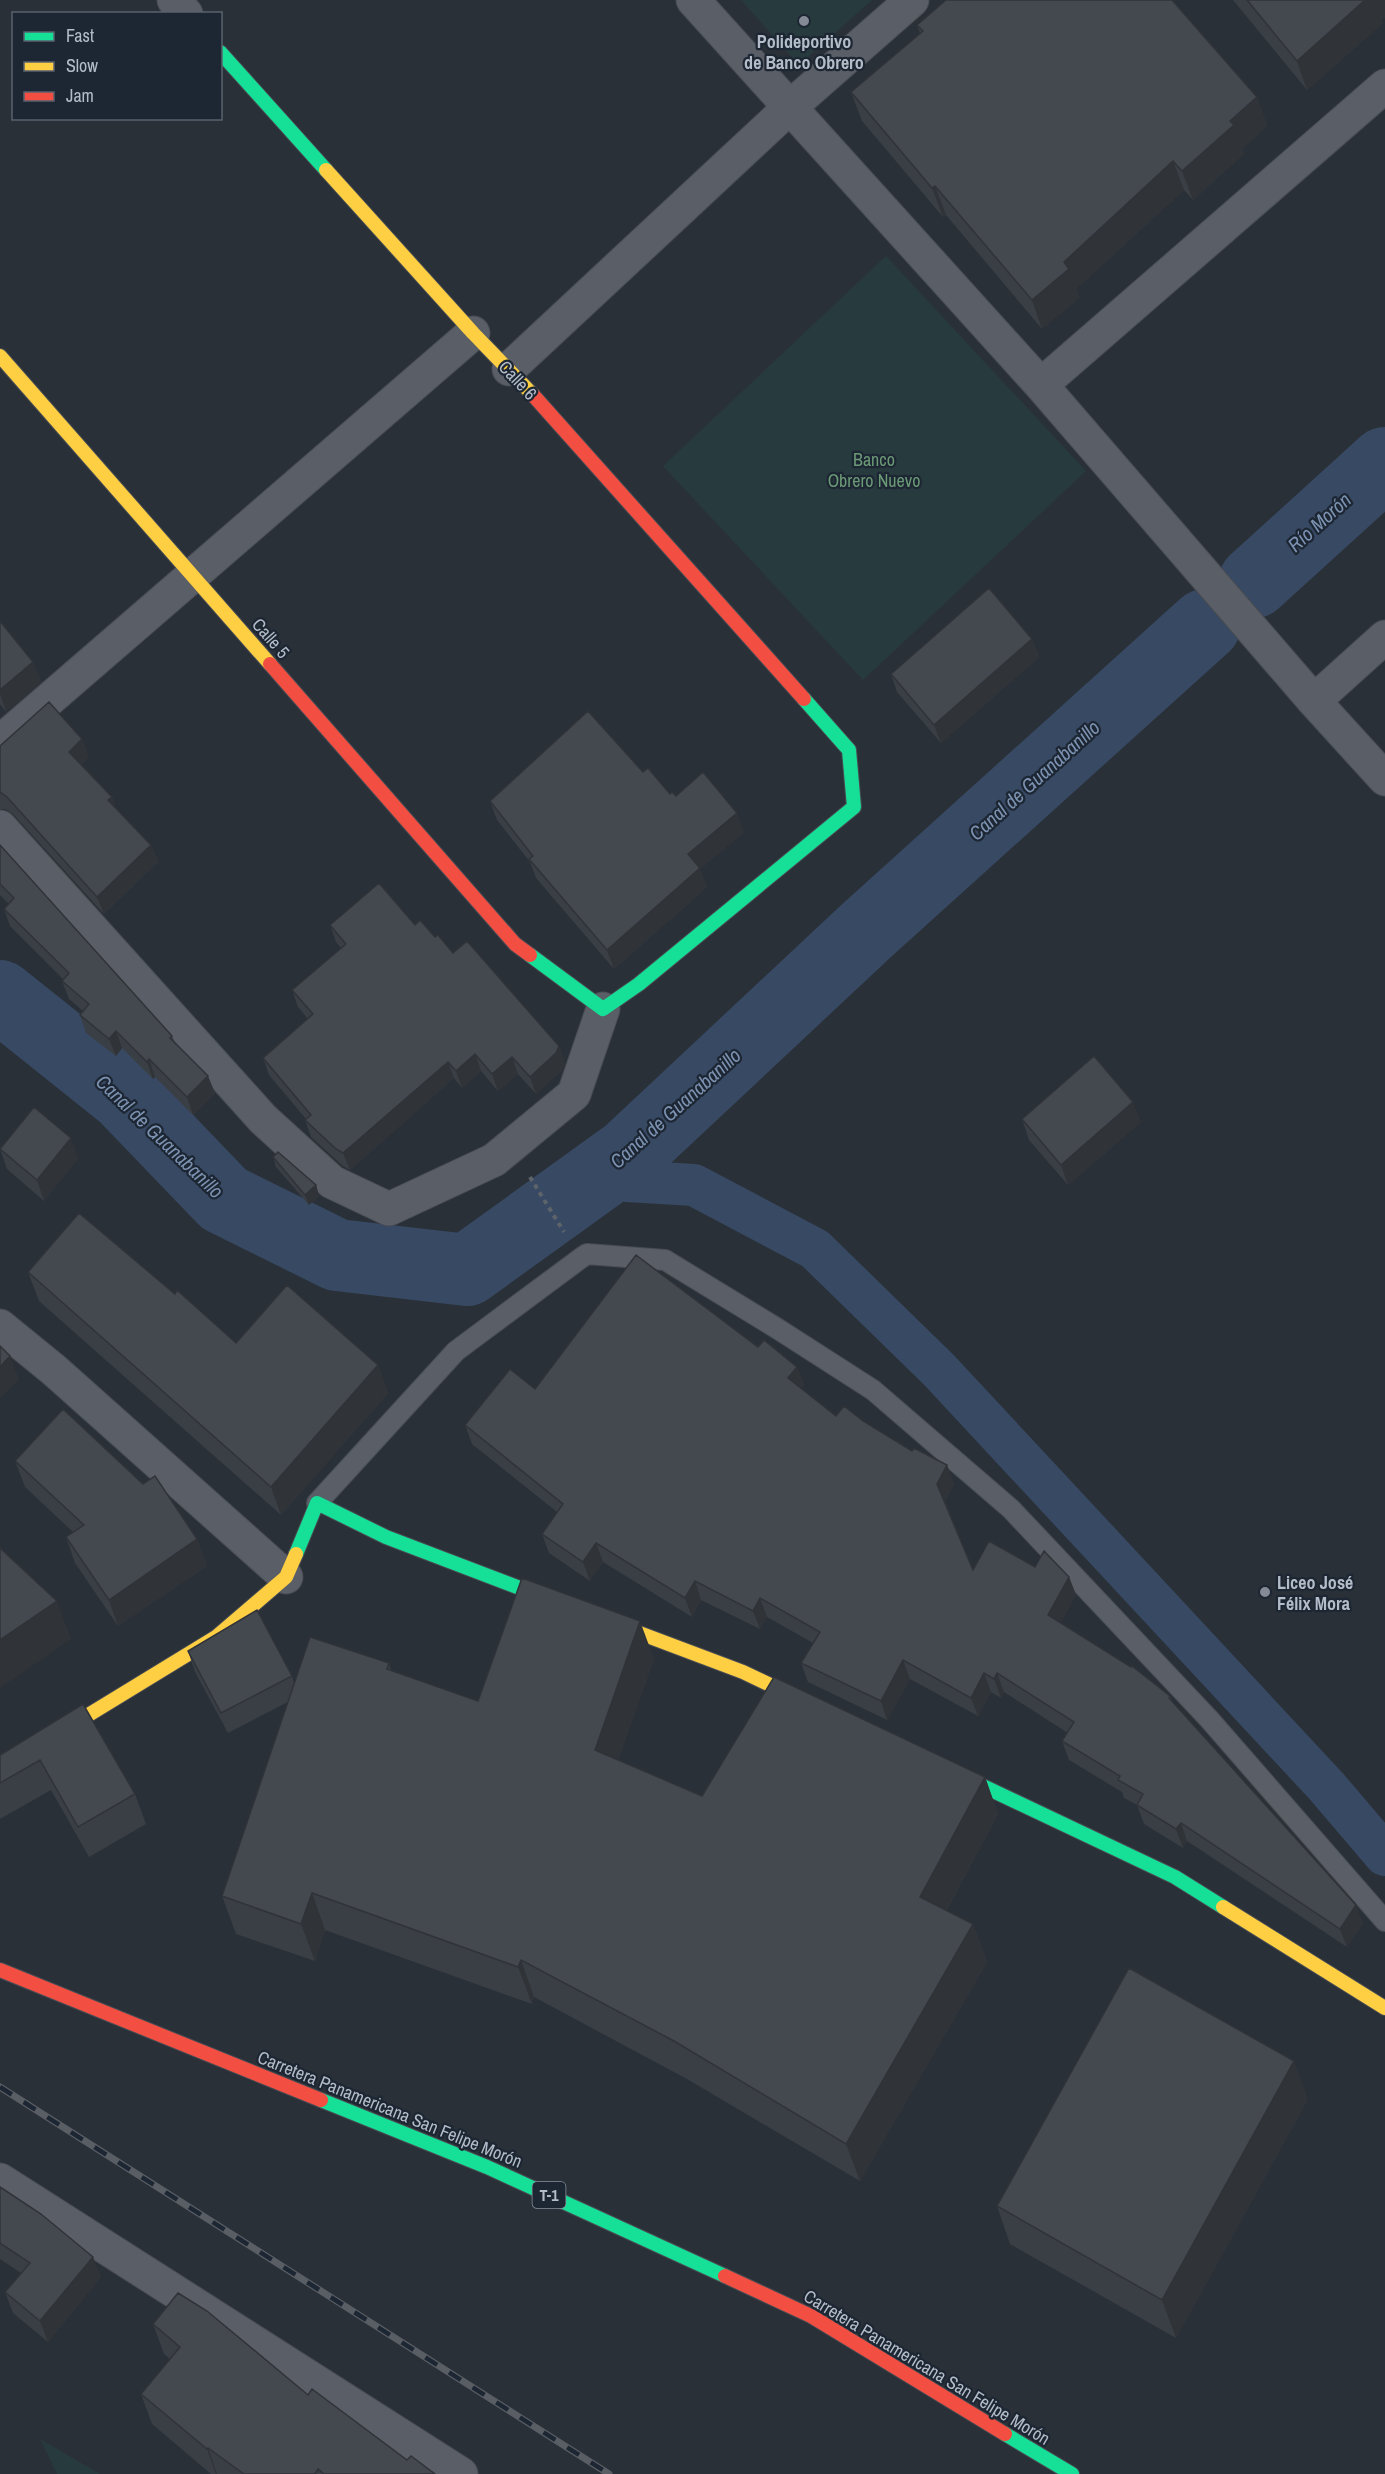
<svg xmlns="http://www.w3.org/2000/svg" width="1385" height="2474" font-family="'Archivo Narrow',sans-serif">
<style>
.green{fill:#273a3e}
.lines{fill:none;stroke-linecap:round;stroke-linejoin:round}
.canal{stroke:#384963;stroke-width:42}
.river{stroke:#384963;stroke-width:72}
.lane-casing{stroke:#484c53;stroke-width:22}
.street-casing{stroke:#484c53;stroke-width:35}
.fast-casing{stroke:#484c53;stroke-width:16}
.slow-casing{stroke:#484c53;stroke-width:16}
.jam-casing{stroke:#484c53;stroke-width:16}
.path{stroke:#5d636a;stroke-width:4;stroke-dasharray:4.5 4.5;stroke-linecap:butt}
.lane{stroke:#5a5e66;stroke-width:20}
.street{stroke:#5a5e66;stroke-width:33}
.fast{stroke:#16e098;stroke-width:14}
.slow{stroke:#ffcf43;stroke-width:14}
.jam{stroke:#f24e42;stroke-width:14}
.rail-casing{stroke:#595d64;stroke-width:7}
.rail{stroke:#1d2633;stroke-width:4.5;stroke-dasharray:14;stroke-linecap:butt}
.wall{fill:#3a3f45}
.shaded-wall{fill:#303338}
.building{fill:#444950;stroke:#303338;stroke-width:1.5}
.poi-dot{fill:#848b96;stroke:#1d2633;stroke-width:2}
.labels{text-anchor:middle;dominant-baseline:central;stroke-width:4.5;stroke-linejoin:round;paint-order:stroke}
.shield{fill:#1d2633;stroke:#878f9c;stroke-width:1.5}
.shield-label{font-size:16px;font-weight:bold;fill:#b4bcc9}
.poi-label{font-size:18px;font-weight:bold;fill:#b4bcc9;stroke:#1d2633}
.street-label{font-size:18px;fill:#b4bcc9;stroke:#1d2633}
.park-label{font-size:18px;fill:#6b9a76;stroke:#1d2633}
.water-label{font-size:20px;font-style:italic;fill:#7c92b1;stroke:#1d2633}
</style>
<rect width="100%" height="100%" fill="#2a3038"/>
<path class="green" d="M 741,0 L 872,0 L 799,65 Z
M 886,256 L 1086,471 L 863,680 L 663,466 Z
M 40,2439 L 100,2474 L 57,2474 Z"/>
<g class="lines">
<path class="canal" d="M 593,1179 L 694,1185 L 815,1249 L 939,1370 L 1327,1787 L 1385,1855"/>
<path class="river" d="M 1254,582 L 1385,463
M 0,996 L 125,1096 L 224,1199 L 337,1255 L 467,1270 L 628,1154 L 865,932 L 1205,625"/>
<g class="lane-casing">
<path id="lane" d="M 317,1503 L 456,1351 L 581,1258 L 587,1254 L 665,1260 L 778,1329 L 873,1390 L 1011,1509 L 1209,1719 L 1385,1921"/>
</g>
<g class="street-casing">
<path id="street" d="M 174,0 L 186,14
M 693,0 L 1041,385 L 1314,701 L 1385,779
M 509,369 L 789,108 L 912,0
M 1041,385 L 1385,86
M 1314,701 L 1385,637
M 0,742 L 473,333
M 0,827 L 263,1119 L 332,1182 L 389,1209 L 494,1160 L 574,1094 L 603,1009
M 0,1326 L 54,1370 L 286,1577
M 0,2180 L 461,2474"/>
</g>
<g class="fast-casing">
<path id="fast" d="M 220,52 L 326,170
M 530,955 L 603,1009 L 639,984 L 854,807 L 849,750 L 804,699
M 296,1554 L 317,1503 L 386,1537 L 533,1593
M 949,1770 L 1175,1877 L 1223,1907
M 321,2100 L 487,2167 L 725,2276
M 1005,2434 L 1072,2474"/>
</g>
<g class="slow-casing">
<path id="slow" d="M 326,170 L 473,333 L 533,395
M 0,356 L 270,664
M 533,1593 L 743,1672 L 810,1704
M 0,1769 L 216,1637 L 286,1577 L 296,1554
M 1223,1907 L 1385,2008"/>
</g>
<g class="jam-casing">
<path id="jam" d="M 533,395 L 804,699
M 270,664 L 515,944 L 530,955
M 0,1970 L 321,2100
M 725,2276 L 811,2316 L 1005,2434"/>
</g>
<path class="path" d="M 530,1177 L 564,1232"/>
<use href="#lane" class="lane"/>
<use href="#street" class="street"/>
<use href="#fast" class="fast"/>
<use href="#slow" class="slow"/>
<use href="#jam" class="jam"/>
<g class="rail-casing">
<path id="rail" d="M 0,2087 L 609,2474"/>
</g>
<use href="#rail" class="rail"/>
</g>
<path class="wall" d="M 1233,0 L 1385,0 L 1385,17 L 1381,20 L 1383,23 L 1307,90 Z
M 917,25 L 1257,97 L 1267,126 L 1242,149 L 1244,154 L 1193,200 L 1184,190 L 1076,289 L 1079,298 L 1042,329 L 946,215 L 943,217 L 862,121 L 851,92 L 920,33 Z
M 0,621 L 33,662 L 41,682 L 6,712 L 0,704 Z
M 1032,639 L 1039,657 L 941,743 L 897,692 L 891,674 Z
M 0,746 L 89,756 L 81,764 L 112,797 L 116,809 L 151,845 L 158,862 L 104,914 L 13,814 L 5,809 L 0,809 Z
M 643,772 L 670,794 L 676,796 L 744,832 L 700,869 L 707,887 L 614,969 L 536,878 L 530,862 L 497,820 L 490,801 Z
M 0,845 L 172,1036 L 175,1042 L 215,1093 L 193,1115 L 155,1077 L 153,1079 L 122,1048 L 116,1056 L 86,1033 L 80,1015 L 83,1011 L 69,999 L 62,981 L 64,980 L 10,926 L 4,909 L 9,904 L 0,895 Z
M 330,925 L 415,925 L 435,937 L 559,1046 L 565,1063 L 562,1070 L 536,1094 L 518,1074 L 498,1091 L 481,1071 L 462,1088 L 454,1078 L 350,1170 L 343,1166 L 311,1137 L 305,1120 L 306,1119 L 269,1075 L 263,1058 L 308,1019 L 298,1007 L 292,990 L 341,948 L 336,942 Z
M 1022,1119 L 1141,1122 L 1068,1185 L 1029,1140 Z
M 0,1149 L 78,1158 L 44,1201 L 7,1169 Z
M 273,1157 L 316,1185 L 319,1196 L 309,1205 L 276,1167 Z
M 28,1272 L 175,1294 L 236,1343 L 378,1365 L 388,1393 L 281,1515 L 39,1301 Z
M 758,1347 L 797,1367 L 804,1385 L 801,1388 L 836,1416 L 863,1421 L 954,1484 L 945,1501 L 973,1570 L 1035,1567 L 1069,1577 L 1076,1595 L 1060,1623 L 1170,1696 L 1173,1702 L 1363,1923 L 1347,1947 L 1187,1841 L 1183,1848 L 1144,1824 L 1137,1805 L 1124,1798 L 1122,1792 L 1069,1760 L 1062,1741 L 1068,1733 L 1004,1692 L 1001,1698 L 991,1692 L 978,1716 L 910,1679 L 887,1720 L 808,1682 L 801,1663 L 813,1643 L 767,1617 L 760,1629 L 701,1600 L 692,1617 L 603,1562 L 590,1581 L 549,1553 L 542,1534 L 557,1512 L 472,1444 L 465,1425 L 535,1389 Z
M 15,1461 L 197,1539 L 207,1566 L 118,1626 L 75,1563 L 66,1537 L 73,1532 L 25,1487 Z
M 188,1651 L 292,1676 L 294,1683 L 389,1663 L 391,1671 L 478,1701 L 654,1659 L 618,1760 L 702,1796 L 985,1777 L 998,1814 L 946,1911 L 973,1924 L 987,1962 L 860,2181 L 687,2079 L 534,1997 L 532,2004 L 325,1930 L 315,1961 L 236,1934 L 222,1896 L 288,1702 L 228,1733 L 195,1672 Z
M 83,1704 L 135,1794 L 146,1824 L 89,1857 L 51,1790 L 0,1819 L 0,1755 Z
M 1308,2099 L 1176,2338 L 1010,2244 L 997,2206 Z
M 0,2187 L 101,2277 L 48,2342 L 13,2313 L 5,2292 L 21,2273 L 0,2259 Z
M 153,2324 L 308,2395 L 407,2460 L 435,2474 L 211,2474 L 152,2424 L 141,2394 L 170,2359 L 164,2354 Z"/>
<path class="shaded-wall" d="M 1365,0 L 1385,0 L 1385,17 L 1381,20 L 1383,23 L 1307,90 L 1297,61 Z
M 1257,97 L 1267,126 L 1242,149 L 1244,154 L 1193,200 L 1182,171 L 1230,121 Z
M 1173,161 L 1184,190 L 1076,289 L 1079,298 L 1042,329 L 1032,300 L 1064,262 Z
M 935,186 L 946,215 L 943,217 L 932,188 Z
M 1032,639 L 1039,657 L 941,743 L 934,725 Z
M 33,662 L 41,682 L 6,712 L 0,694 L 0,690 Z
M 82,739 L 89,756 L 75,769 L 69,752 Z
M 112,797 L 118,814 L 108,800 Z
M 737,813 L 744,832 L 700,869 L 707,887 L 614,969 L 607,950 L 688,854 Z
M 151,845 L 158,862 L 104,914 L 97,897 Z
M 116,1031 L 122,1048 L 116,1056 L 109,1039 Z
M 559,1046 L 565,1063 L 562,1070 L 536,1094 L 530,1077 Z
M 475,1054 L 481,1071 L 462,1088 L 456,1071 Z
M 512,1057 L 518,1074 L 498,1091 L 492,1074 Z
M 149,1059 L 155,1077 L 153,1079 L 147,1062 Z
M 448,1062 L 454,1078 L 350,1170 L 343,1153 Z
M 208,1076 L 215,1093 L 193,1115 L 187,1097 Z
M 1133,1102 L 1141,1122 L 1068,1185 L 1061,1165 Z
M 71,1138 L 78,1158 L 44,1201 L 37,1180 Z
M 316,1185 L 319,1196 L 309,1205 L 305,1195 Z
M 10,1356 L 19,1379 L 0,1398 L 0,1367 Z
M 378,1365 L 388,1393 L 281,1515 L 271,1487 Z
M 797,1367 L 804,1385 L 795,1396 L 788,1378 Z
M 947,1465 L 954,1484 L 944,1502 L 937,1484 Z
M 197,1539 L 207,1566 L 118,1626 L 109,1600 Z
M 596,1543 L 603,1562 L 590,1581 L 583,1562 Z
M 1069,1577 L 1076,1595 L 1055,1634 L 1048,1615 Z
M 695,1581 L 701,1600 L 692,1617 L 685,1598 Z
M 760,1598 L 767,1617 L 760,1629 L 753,1611 Z
M 57,1601 L 71,1639 L 0,1688 L 0,1640 Z
M 640,1621 L 654,1659 L 609,1787 L 595,1750 Z
M 903,1660 L 910,1679 L 887,1720 L 881,1701 Z
M 984,1673 L 991,1692 L 978,1716 L 971,1698 Z
M 997,1673 L 1004,1692 L 1001,1698 L 994,1679 Z
M 985,1777 L 998,1814 L 933,1934 L 920,1897 Z
M 1181,1823 L 1187,1841 L 1183,1848 L 1176,1829 Z
M 312,1893 L 325,1930 L 315,1961 L 301,1924 Z
M 1356,1905 L 1363,1923 L 1347,1947 L 1340,1929 Z
M 973,1924 L 987,1962 L 860,2181 L 846,2144 Z
M 521,1960 L 534,1997 L 532,2004 L 518,1967 Z
M 1294,2061 L 1308,2099 L 1176,2338 L 1162,2300 Z
M 93,2257 L 101,2277 L 48,2342 L 40,2321 Z
M 208,2448 L 217,2474 L 216,2474 L 207,2449 Z"/>
<path class="building" d="M 946,0 L 1172,0 L 1257,97 L 1230,121 L 1234,125 L 1182,171 L 1173,161 L 1064,262 L 1069,269 L 1032,300 L 935,186 L 932,188 L 851,92 L 923,31 L 917,25 Z
M 1247,0 L 1365,0 L 1297,61 Z
M 989,588 L 1032,639 L 934,725 L 891,674 Z
M 0,621 L 33,662 L 0,690 Z
M 49,702 L 82,739 L 69,752 L 112,797 L 108,800 L 151,845 L 97,897 L 7,797 L 0,792 L 0,746 Z
M 588,711 L 643,772 L 648,768 L 670,794 L 672,792 L 676,796 L 703,772 L 737,813 L 688,854 L 700,868 L 607,950 L 529,859 L 533,856 L 490,801 Z
M 0,845 L 172,1036 L 170,1038 L 208,1076 L 187,1097 L 149,1059 L 147,1062 L 116,1031 L 109,1039 L 80,1015 L 89,1004 L 62,981 L 69,973 L 4,909 L 14,898 L 0,884 Z
M 379,883 L 415,925 L 420,920 L 435,937 L 438,935 L 453,953 L 467,941 L 559,1046 L 556,1053 L 530,1077 L 512,1057 L 492,1074 L 475,1054 L 456,1071 L 448,1062 L 343,1153 L 336,1149 L 305,1120 L 311,1115 L 263,1058 L 313,1014 L 292,990 L 346,944 L 330,925 Z
M 1094,1056 L 1133,1102 L 1061,1165 L 1022,1119 Z
M 34,1107 L 71,1138 L 37,1180 L 0,1149 Z
M 278,1152 L 316,1185 L 305,1195 L 273,1157 Z
M 79,1213 L 175,1294 L 177,1290 L 236,1343 L 287,1285 L 378,1365 L 271,1487 L 28,1272 Z
M 636,1255 L 758,1347 L 764,1340 L 797,1367 L 788,1378 L 836,1416 L 844,1406 L 863,1421 L 912,1451 L 914,1448 L 947,1465 L 937,1484 L 973,1570 L 989,1541 L 1035,1567 L 1044,1551 L 1069,1577 L 1048,1615 L 1131,1667 L 1132,1666 L 1170,1696 L 1169,1698 L 1356,1905 L 1340,1929 L 1181,1823 L 1176,1829 L 1137,1805 L 1143,1794 L 1118,1780 L 1120,1776 L 1062,1741 L 1074,1722 L 997,1673 L 994,1679 L 984,1673 L 971,1698 L 903,1660 L 881,1701 L 801,1663 L 820,1632 L 760,1598 L 753,1611 L 695,1581 L 685,1598 L 596,1543 L 583,1562 L 542,1534 L 563,1504 L 465,1425 L 510,1369 L 535,1389 Z
M 0,1346 L 10,1356 L 0,1367 Z
M 63,1409 L 143,1484 L 155,1476 L 197,1539 L 109,1600 L 66,1537 L 84,1525 L 15,1461 Z
M 0,1548 L 57,1601 L 0,1640 Z
M 522,1578 L 640,1621 L 595,1750 L 702,1796 L 774,1677 L 985,1777 L 920,1897 L 973,1924 L 846,2144 L 674,2041 L 521,1960 L 518,1967 L 312,1893 L 301,1924 L 222,1896 L 310,1637 L 389,1663 L 387,1669 L 478,1701 Z
M 257,1610 L 292,1676 L 221,1713 L 188,1651 Z
M 83,1704 L 135,1794 L 78,1827 L 40,1760 L 0,1783 L 0,1755 Z
M 1129,1968 L 1294,2061 L 1162,2300 L 997,2206 Z
M 0,2187 L 41,2214 L 93,2257 L 40,2321 L 5,2292 L 30,2263 L 0,2243 Z
M 178,2293 L 207,2311 L 308,2395 L 312,2389 L 407,2460 L 411,2456 L 435,2474 L 324,2474 L 318,2469 L 315,2474 L 244,2474 L 208,2448 L 207,2449 L 141,2394 L 180,2347 L 153,2324 Z"/>
<g class="poi-dot">
<circle cx="804" cy="21" r="6"/>
<circle cx="1265" cy="1592" r="6"/>
</g>
<g class="labels">
<rect class="shield" x="532.5" y="2182" width="33" height="26" rx="4.5"/>
<g class="shield-label">
<text x="549" y="2195">T-1</text>
</g>
<g class="poi-label">
<text x="804" y="41">Polideportivo<tspan x="804" dy="21">de Banco Obrero</tspan></text>
<text x="1277" y="1582" text-anchor="start">Liceo José<tspan x="1277" dy="21">Félix Mora</tspan></text>
</g>
<g class="street-label">
<text transform="translate(518 380) rotate(47)">Calle 6</text>
<text transform="translate(271 638) rotate(49)">Calle 5</text>
<text transform="translate(390 2109) rotate(22)">Carretera Panamericana San Felipe Morón</text>
<text transform="translate(927 2367) rotate(31)">Carretera Panamericana San Felipe Morón</text>
</g>
<g class="park-label">
<text x="874" y="459">Banco<tspan x="874" dy="21">Obrero Nuevo</tspan></text>
</g>
<g class="water-label">
<text transform="translate(1319 522) rotate(-42)">Río Morón</text>
<text transform="translate(1034 780) rotate(-42)">Canal de Guanabanillo</text>
<text transform="translate(675 1108) rotate(-42)">Canal de Guanabanillo</text>
<text transform="translate(160 1136) rotate(44)">Canal de Guanabanillo</text>
</g>
</g>
<rect x="12" y="12" width="210" height="108" fill="#1d2633" stroke="#59626f" stroke-width="1.5"/>
<rect x="24" y="32" width="30" height="9" fill="#16e098" stroke="#59626f" stroke-width="1.5"/>
<text x="66" y="42" font-size="18" fill="#b4bcc9">Fast</text>
<rect x="24" y="62" width="30" height="9" fill="#ffcf43" stroke="#59626f" stroke-width="1.5"/>
<text x="66" y="72" font-size="18" fill="#b4bcc9">Slow</text>
<rect x="24" y="92" width="30" height="9" fill="#f24e42" stroke="#59626f" stroke-width="1.5"/>
<text x="66" y="102" font-size="18" fill="#b4bcc9">Jam</text>
</svg>
